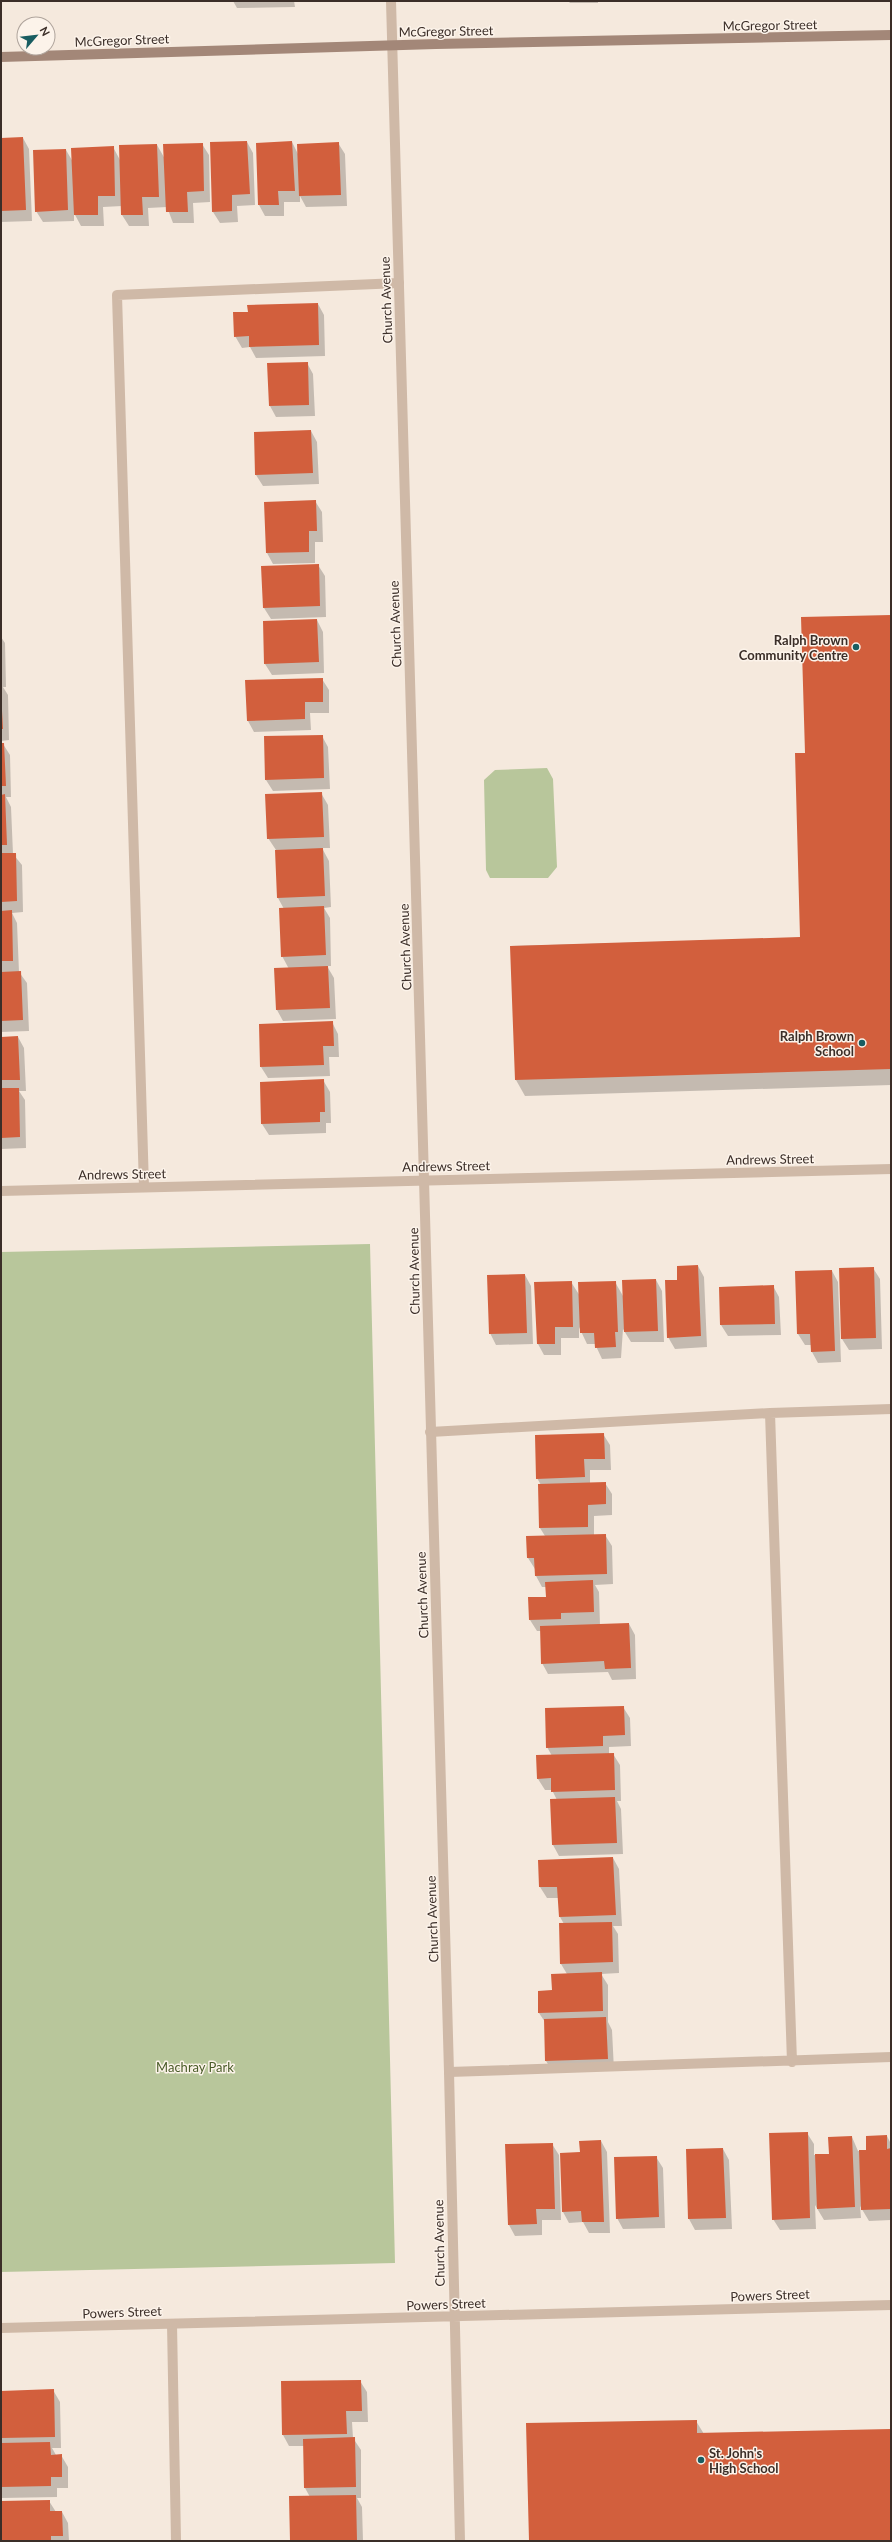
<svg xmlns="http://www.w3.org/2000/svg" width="892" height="2542" font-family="Lato,sans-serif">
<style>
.green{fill:#b8c69b}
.shadow{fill:#0003}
.building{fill:#d25f3d}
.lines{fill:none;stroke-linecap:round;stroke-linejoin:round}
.lane{stroke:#cfb9a7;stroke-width:10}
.street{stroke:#cfb9a7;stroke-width:10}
.secondary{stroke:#a38778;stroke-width:10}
.poi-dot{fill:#195d61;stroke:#fcf3ea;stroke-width:1.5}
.labels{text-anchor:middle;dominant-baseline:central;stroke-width:3;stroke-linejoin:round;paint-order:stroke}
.street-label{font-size:13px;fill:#3b2e28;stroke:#fcf3ea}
.poi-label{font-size:13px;font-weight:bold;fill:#3b2e28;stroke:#fcf3ea;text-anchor:end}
.park-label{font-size:13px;fill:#4a5c29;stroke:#fcf3ea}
</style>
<rect width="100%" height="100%" fill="#f5e9dd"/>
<path class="green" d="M 547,768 L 553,779 L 557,867 L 548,878 L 490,878 L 486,870 L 484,780 L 495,770 Z
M 370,1244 L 395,2263 L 1,2272 L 1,1252 Z"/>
<path class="shadow" d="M 233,1 L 294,1 L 295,7 L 237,8 Z
M 568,1 L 598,1 L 598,3 L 570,3 Z
M 23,138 L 29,149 L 32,221 L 1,222 L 1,139 Z
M 247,142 L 253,153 L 255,205 L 237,206 L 238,222 L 220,223 L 213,212 Z
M 292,142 L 298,154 L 338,143 L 345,154 L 347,206 L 306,207 L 300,196 L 300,202 L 284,202 L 284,216 L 265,216 L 259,205 Z
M 202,144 L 209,155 L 210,202 L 193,203 L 194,223 L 173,223 L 167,207 L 148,208 L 149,226 L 129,226 L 122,215 L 122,206 L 103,207 L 104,226 L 81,226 L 74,213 L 74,221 L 43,222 L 36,211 L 66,150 L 73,162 L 113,147 L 120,160 L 157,145 L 165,159 Z
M 318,304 L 324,315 L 325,356 L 256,358 L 250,347 L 242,348 L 235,336 L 249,313 Z
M 307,363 L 313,374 L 315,416 L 276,417 L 270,406 Z
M 311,431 L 317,442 L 319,484 L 263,486 L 256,475 L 255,433 Z
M 315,501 L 322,512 L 323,542 L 315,542 L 315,563 L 273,564 L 267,553 Z
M 318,565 L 325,576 L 326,617 L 271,619 L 264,608 L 262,567 Z
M 891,616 L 891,1085 L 525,1096 L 516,1080 L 511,946 L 802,938 L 806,754 Z
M 317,620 L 323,632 L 324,673 L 272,675 L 265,664 Z
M 1,637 L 5,643 L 6,687 L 3,687 L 8,695 L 9,740 L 1,741 Z
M 322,679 L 329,690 L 329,713 L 310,713 L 311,730 L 254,732 L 248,721 L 246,681 Z
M 322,736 L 328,747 L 330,789 L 273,791 L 266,780 Z
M 1,744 L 3,744 L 10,755 L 11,797 L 6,797 L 11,807 L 13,854 L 22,865 L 23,912 L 12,913 L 17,923 L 19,972 L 27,983 L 29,1031 L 1,1032 Z
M 321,793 L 328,805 L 330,848 L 322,848 L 329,861 L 331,907 L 324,908 L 330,918 L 331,966 L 327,966 L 334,978 L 336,1019 L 283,1021 L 277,1010 L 276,969 L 289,969 L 282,956 L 284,909 L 278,898 L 276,850 L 268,838 Z
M 332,1022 L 338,1034 L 339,1057 L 329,1057 L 330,1076 L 268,1078 L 261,1067 Z
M 18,1037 L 24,1048 L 26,1091 L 19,1091 L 25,1100 L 26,1148 L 1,1149 L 1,1038 Z
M 323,1080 L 330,1092 L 331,1123 L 326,1123 L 326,1133 L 269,1135 L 262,1124 Z
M 698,1266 L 704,1277 L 707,1347 L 675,1349 L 668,1337 L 678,1281 Z
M 873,1268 L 880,1279 L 882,1349 L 849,1350 L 842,1339 Z
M 832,1271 L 838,1282 L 841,1362 L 818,1363 L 812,1352 L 812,1345 L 805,1345 L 798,1334 L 796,1272 Z
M 525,1275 L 531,1286 L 533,1344 L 496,1345 L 490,1333 Z
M 656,1280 L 662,1291 L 664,1342 L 631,1342 L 623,1329 L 621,1358 L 602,1359 L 595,1344 L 587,1344 L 579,1327 L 579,1338 L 561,1338 L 561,1355 L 544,1355 L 538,1344 L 571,1282 L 580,1296 L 615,1282 L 623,1296 Z
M 773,1286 L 779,1297 L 781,1335 L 728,1336 L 721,1325 L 720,1287 Z
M 603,1434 L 610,1445 L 611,1470 L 590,1470 L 590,1484 L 605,1483 L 612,1494 L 612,1515 L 594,1516 L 594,1535 L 605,1535 L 612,1546 L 613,1584 L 595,1585 L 599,1592 L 600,1625 L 629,1624 L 635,1635 L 636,1679 L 612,1680 L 608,1672 L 548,1674 L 542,1663 L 541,1631 L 537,1631 L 530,1620 L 547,1598 L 547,1587 L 542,1587 L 536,1576 L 535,1569 L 528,1558 L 545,1536 L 540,1528 L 541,1485 L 537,1478 Z
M 623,1707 L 630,1718 L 631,1746 L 609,1747 L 609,1754 L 613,1754 L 620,1765 L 621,1801 L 617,1801 L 621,1809 L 623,1854 L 559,1856 L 553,1845 L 557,1800 L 552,1790 L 545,1790 L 538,1779 L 552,1756 L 547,1747 Z
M 613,1858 L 619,1869 L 622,1926 L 613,1926 L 618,1934 L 619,1973 L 601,1974 L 608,1985 L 608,2022 L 612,2030 L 614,2070 L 553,2072 L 546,2061 L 545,2022 L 539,2013 L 567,1974 L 561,1964 L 560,1924 L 564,1924 L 560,1917 L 559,1898 L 547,1898 L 540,1887 Z
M 807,2133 L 814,2144 L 814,2155 L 830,2155 L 852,2137 L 858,2151 L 867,2151 L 887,2136 L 891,2144 L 891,2220 L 869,2221 L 860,2206 L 861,2218 L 824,2220 L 815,2205 L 816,2229 L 780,2230 L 773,2219 Z
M 601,2141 L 607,2152 L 610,2233 L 589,2233 L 583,2222 L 569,2223 L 563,2212 L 581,2153 Z
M 552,2144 L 559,2155 L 561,2220 L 542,2220 L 542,2235 L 515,2236 L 509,2225 Z
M 723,2149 L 729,2160 L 732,2229 L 695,2230 L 689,2219 Z
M 656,2157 L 663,2168 L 665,2228 L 623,2229 L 617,2218 Z
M 360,2381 L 367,2392 L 368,2422 L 352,2422 L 353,2438 L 361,2450 L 361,2498 L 357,2498 L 362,2507 L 363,2541 L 291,2541 L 310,2497 L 305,2488 L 304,2446 L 289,2446 L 283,2435 L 282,2382 Z
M 53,2390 L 60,2402 L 61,2448 L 52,2448 L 56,2455 L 61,2455 L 68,2467 L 68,2488 L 57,2488 L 57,2497 L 2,2498 L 1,2392 Z
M 696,2421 L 704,2434 L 891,2430 L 891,2541 L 530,2541 Z
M 49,2501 L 56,2512 L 62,2512 L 68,2523 L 69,2541 L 1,2541 L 1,2502 Z"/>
<path class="building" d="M 23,137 L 26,210 L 1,211 L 1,138 Z
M 247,141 L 250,194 L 232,195 L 232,211 L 212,212 L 210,142 Z
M 292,141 L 295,191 L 278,191 L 279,205 L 258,205 L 256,143 Z
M 339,142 L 341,195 L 299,196 L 297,144 Z
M 203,143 L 204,191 L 187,192 L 188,212 L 166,212 L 163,144 Z
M 157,144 L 159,197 L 142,197 L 143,215 L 121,215 L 119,145 Z
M 114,146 L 115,196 L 98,196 L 98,215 L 74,215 L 71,148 Z
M 66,149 L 68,210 L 35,212 L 33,150 Z
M 318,303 L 319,345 L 249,347 L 249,336 L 234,337 L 233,312 L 248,312 L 247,305 Z
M 308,362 L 309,405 L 269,406 L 267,363 Z
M 311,430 L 313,473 L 255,475 L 254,432 Z
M 316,500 L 317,531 L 309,531 L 309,552 L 266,553 L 264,502 Z
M 319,564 L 320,606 L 263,608 L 261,566 Z
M 891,615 L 891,1069 L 515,1080 L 510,946 L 800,937 L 795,753 L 805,753 L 801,617 Z
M 317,619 L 319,662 L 264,664 L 263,621 Z
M 323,678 L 323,702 L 305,702 L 305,719 L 247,721 L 245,680 Z
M 1,711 L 2,711 L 3,729 L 1,729 Z
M 323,735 L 324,778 L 265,780 L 264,736 Z
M 1,743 L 4,743 L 6,786 L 1,786 Z
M 322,792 L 324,837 L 267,839 L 265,794 Z
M 5,794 L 7,845 L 1,845 L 1,795 Z
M 323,848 L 325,896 L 277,898 L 275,850 Z
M 1,853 L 16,853 L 17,901 L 1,902 Z
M 324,906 L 326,955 L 281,957 L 279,908 Z
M 12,910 L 13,961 L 1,961 L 1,911 Z
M 328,966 L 330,1008 L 276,1010 L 274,968 Z
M 21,971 L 23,1020 L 1,1021 L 1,972 Z
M 333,1021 L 334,1046 L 323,1046 L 324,1065 L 260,1067 L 259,1024 Z
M 18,1036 L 20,1080 L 1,1080 L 1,1037 Z
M 324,1079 L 325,1112 L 320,1112 L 320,1122 L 261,1124 L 260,1082 Z
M 1,1088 L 19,1088 L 20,1137 L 1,1138 Z
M 698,1265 L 701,1336 L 667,1338 L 665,1280 L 677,1280 L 677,1266 Z
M 874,1267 L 876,1338 L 841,1339 L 839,1268 Z
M 832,1270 L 835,1351 L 811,1352 L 810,1334 L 797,1334 L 795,1271 Z
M 525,1274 L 527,1333 L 489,1334 L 487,1275 Z
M 656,1279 L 658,1331 L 624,1332 L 622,1280 Z
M 572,1281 L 573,1327 L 555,1327 L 555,1344 L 537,1344 L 534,1282 Z
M 616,1281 L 618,1332 L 615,1332 L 616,1347 L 595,1348 L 594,1333 L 580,1333 L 578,1282 Z
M 774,1285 L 775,1324 L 720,1325 L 719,1287 Z
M 604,1433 L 605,1459 L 584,1459 L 585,1477 L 536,1479 L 535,1435 Z
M 606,1482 L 606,1504 L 588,1505 L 588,1527 L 539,1528 L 538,1484 Z
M 606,1534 L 607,1574 L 535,1576 L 534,1558 L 527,1558 L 526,1536 Z
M 593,1580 L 594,1612 L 561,1613 L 561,1619 L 529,1620 L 528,1597 L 546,1597 L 545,1582 Z
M 629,1623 L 631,1668 L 605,1669 L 604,1661 L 541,1664 L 540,1626 Z
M 624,1706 L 625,1735 L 603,1736 L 603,1746 L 546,1748 L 545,1708 Z
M 614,1753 L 615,1790 L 551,1792 L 551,1778 L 537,1779 L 536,1755 Z
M 615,1797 L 617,1843 L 552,1845 L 550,1799 Z
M 613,1857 L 616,1915 L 559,1917 L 557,1887 L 539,1887 L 538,1860 Z
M 612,1922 L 613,1962 L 560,1964 L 559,1923 Z
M 602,1972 L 603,2011 L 538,2013 L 538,1991 L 552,1990 L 551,1974 Z
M 606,2017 L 608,2059 L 545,2061 L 544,2019 Z
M 808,2132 L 810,2218 L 772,2220 L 769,2133 Z
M 887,2135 L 887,2149 L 891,2148 L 891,2209 L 861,2210 L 859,2150 L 866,2150 L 866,2136 Z
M 852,2136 L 855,2207 L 817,2209 L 815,2154 L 829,2154 L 828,2137 Z
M 601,2140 L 604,2222 L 582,2222 L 581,2211 L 562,2212 L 560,2153 L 580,2152 L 579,2141 Z
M 553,2143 L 555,2209 L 536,2209 L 537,2224 L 508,2225 L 505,2144 Z
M 723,2148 L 726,2218 L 688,2219 L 686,2149 Z
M 657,2156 L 659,2217 L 616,2219 L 614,2157 Z
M 361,2380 L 362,2411 L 346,2411 L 347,2434 L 282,2435 L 281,2381 Z
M 54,2389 L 55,2437 L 1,2438 L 1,2391 Z
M 697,2420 L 697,2433 L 891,2429 L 891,2541 L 529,2541 L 526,2423 Z
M 355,2437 L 356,2487 L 304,2488 L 303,2439 Z
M 50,2442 L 51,2455 L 62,2454 L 62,2477 L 51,2477 L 51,2486 L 1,2487 L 1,2443 Z
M 356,2495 L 357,2541 L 290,2541 L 289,2496 Z
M 50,2500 L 50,2511 L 62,2511 L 63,2536 L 51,2536 L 51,2541 L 1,2541 L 1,2501 Z"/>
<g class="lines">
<path class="lane" d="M 144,1187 L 117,295 L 399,283
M 770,1413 L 792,2062
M 430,1432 L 770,1413 L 891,1409
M 449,2072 L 891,2057
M 172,2324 L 176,2541"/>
<path class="street" d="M 391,1 L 449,2072 L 460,2541
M 1,1191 L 891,1169
M 1,2328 L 891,2305"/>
<path class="secondary" d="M 1,57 L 436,44 L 891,35"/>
</g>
<g class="poi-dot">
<circle cx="856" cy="647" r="4"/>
<circle cx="862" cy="1043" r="4"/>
<circle cx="701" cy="2460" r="4"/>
</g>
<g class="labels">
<g class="street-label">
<text transform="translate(770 25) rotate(-1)">McGregor Street</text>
<text transform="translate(446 31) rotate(-1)">McGregor Street</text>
<text transform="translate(122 40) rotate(-2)">McGregor Street</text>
<text transform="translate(386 300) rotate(-92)">Church Avenue</text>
<text transform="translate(395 624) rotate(-92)">Church Avenue</text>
<text transform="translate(405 947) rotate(-92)">Church Avenue</text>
<text transform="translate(770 1159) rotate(-1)">Andrews Street</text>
<text transform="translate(446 1166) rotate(-1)">Andrews Street</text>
<text transform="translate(122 1174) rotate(-1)">Andrews Street</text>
<text transform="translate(414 1271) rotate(-91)">Church Avenue</text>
<text transform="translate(422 1595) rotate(-92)">Church Avenue</text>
<text transform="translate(432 1919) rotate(-92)">Church Avenue</text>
<text transform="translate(439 2243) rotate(-91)">Church Avenue</text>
<text transform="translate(770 2295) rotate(-2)">Powers Street</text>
<text transform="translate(446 2304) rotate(-2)">Powers Street</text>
<text transform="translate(122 2312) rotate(-2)">Powers Street</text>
</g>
<g class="poi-label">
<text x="848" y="640">Ralph Brown<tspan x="848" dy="15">Community Centre</tspan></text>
<text x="854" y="1036">Ralph Brown<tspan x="854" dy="15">School</tspan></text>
<text x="709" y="2453" text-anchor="start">St. John's<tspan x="709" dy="15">High School</tspan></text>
</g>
<g class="park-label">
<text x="195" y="2067">Machray Park</text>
</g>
</g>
<rect width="892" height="2542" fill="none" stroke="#3b2e28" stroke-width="4"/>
<g transform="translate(36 36) rotate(62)"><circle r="19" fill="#fcf3ea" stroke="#afa49c"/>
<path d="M0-3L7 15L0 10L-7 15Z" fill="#195d61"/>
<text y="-6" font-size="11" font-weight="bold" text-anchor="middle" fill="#3b2e28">N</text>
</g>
</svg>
